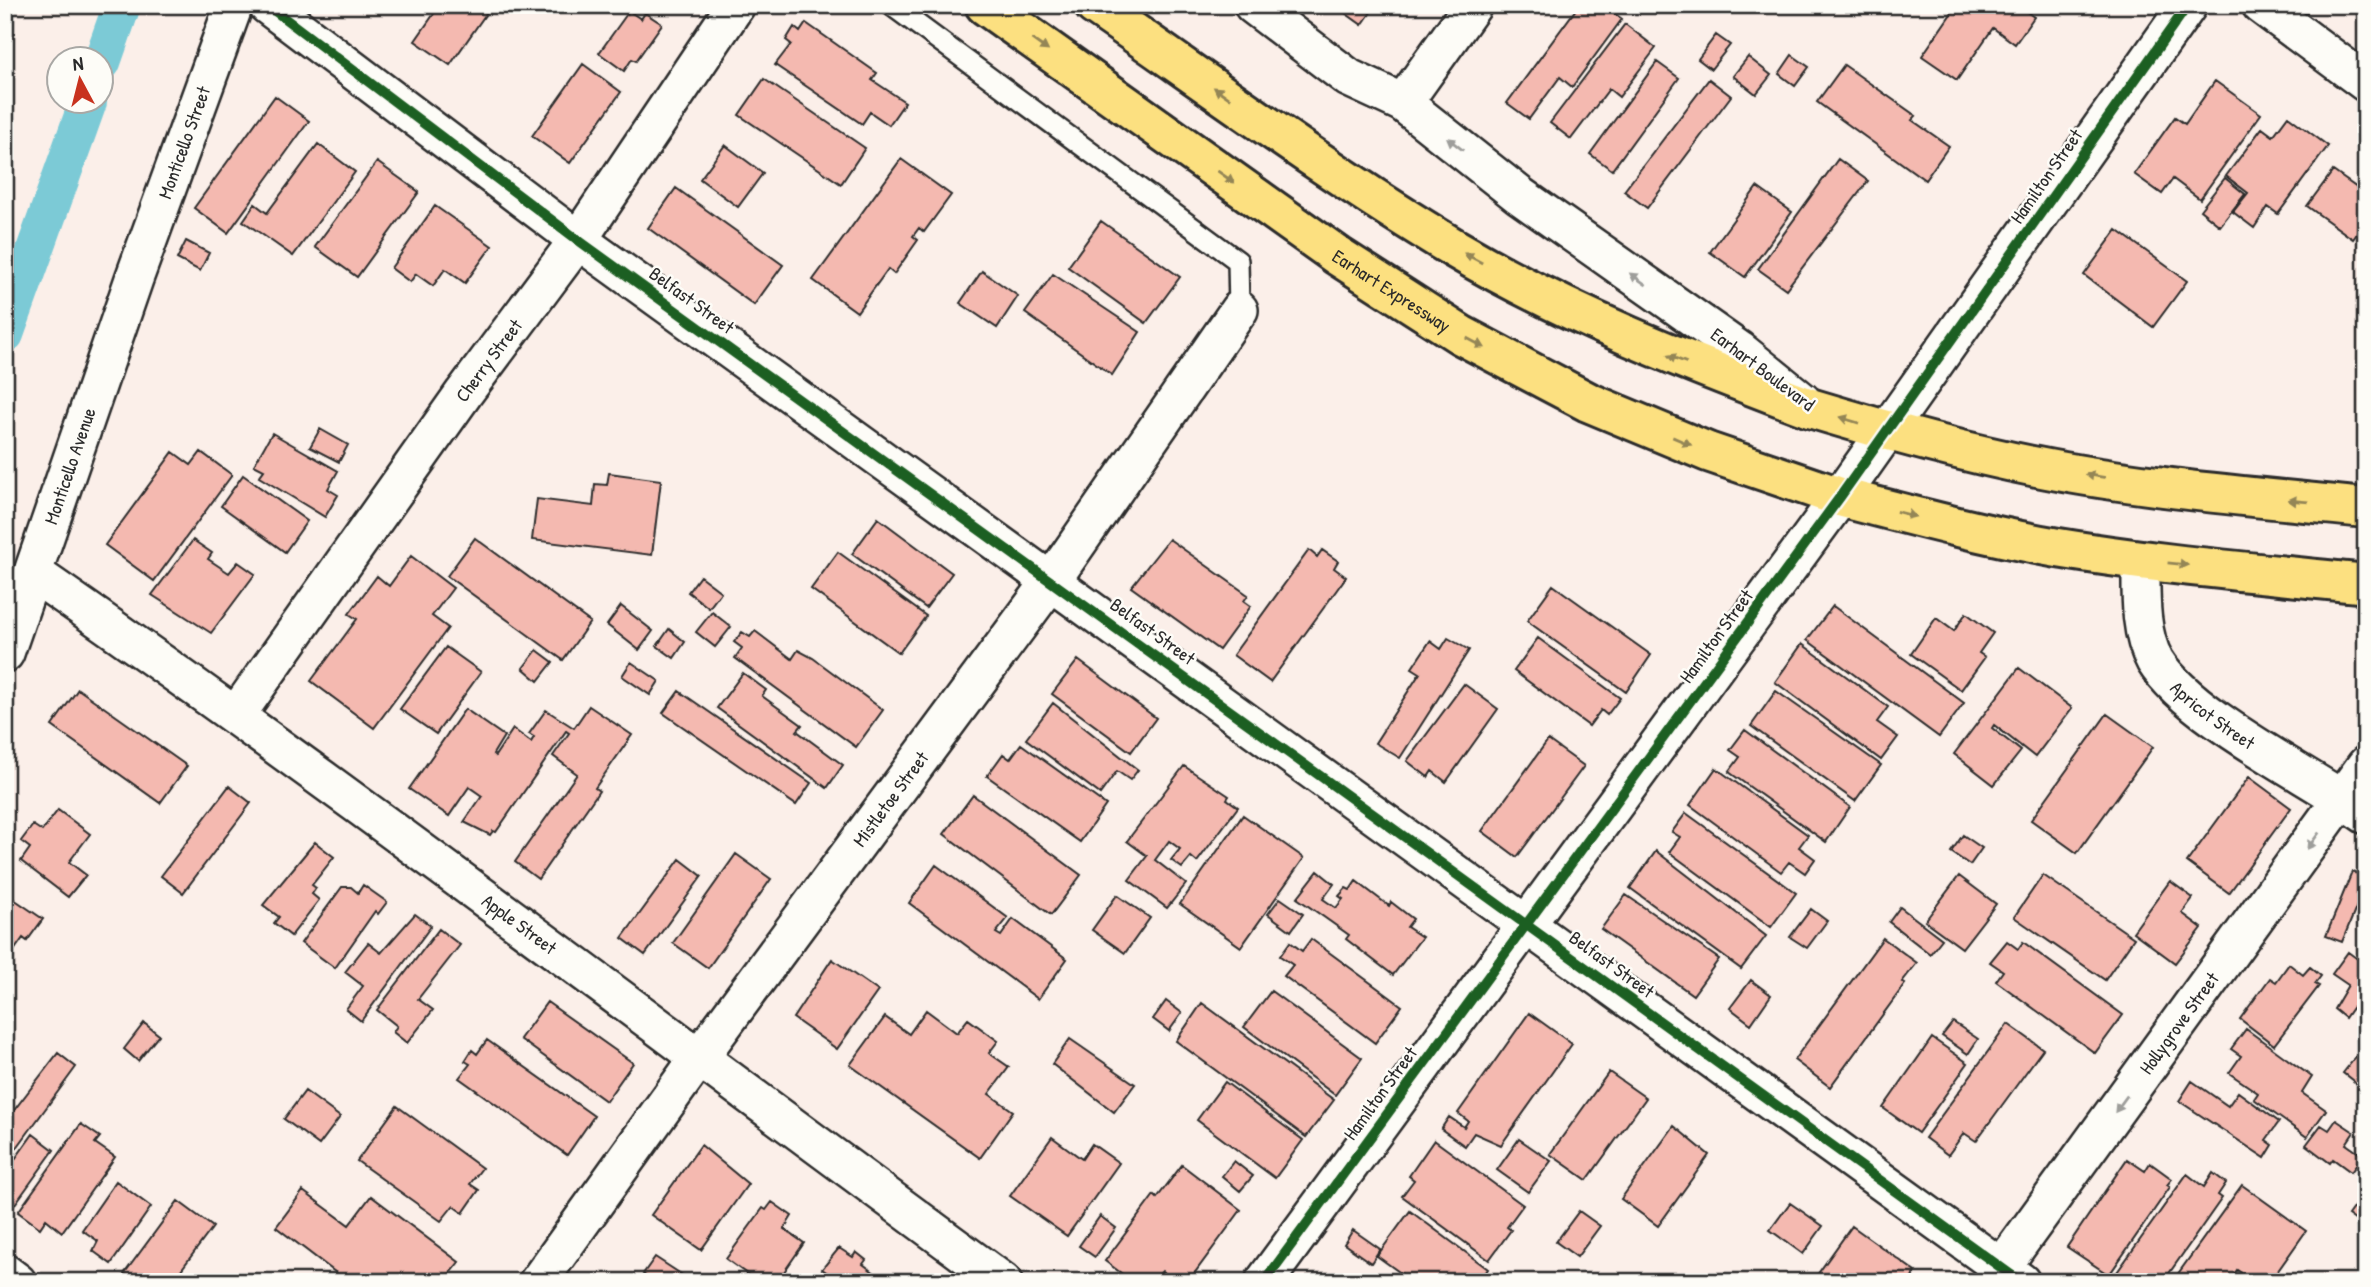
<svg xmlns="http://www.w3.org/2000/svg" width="2371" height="1287" font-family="'Patrick Hand',sans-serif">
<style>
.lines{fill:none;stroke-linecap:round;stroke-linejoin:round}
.canal{stroke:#7bcad6;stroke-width:38}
.building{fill:#f4b9b0;stroke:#2b2b2b;stroke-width:2}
.lane-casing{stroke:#2b2b2b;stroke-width:24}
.street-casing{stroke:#2b2b2b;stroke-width:42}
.primary-casing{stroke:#2b2b2b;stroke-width:44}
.highway-casing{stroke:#2b2b2b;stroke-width:44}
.lane{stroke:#fdfcf7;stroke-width:19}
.street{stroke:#fdfcf7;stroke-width:37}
.primary{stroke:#fce080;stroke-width:38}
.highway{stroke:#fce080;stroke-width:38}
.cycleway-casing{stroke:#fdfcf7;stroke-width:15}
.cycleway{stroke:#1b5e20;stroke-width:10}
.oneway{fill:#948656}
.oneway2{fill:#9e9e9b}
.labels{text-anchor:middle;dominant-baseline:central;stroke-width:5;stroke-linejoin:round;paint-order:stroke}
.street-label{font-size:19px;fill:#2b2b2b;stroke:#fdfcf7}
</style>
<rect width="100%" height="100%" fill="#fbefe9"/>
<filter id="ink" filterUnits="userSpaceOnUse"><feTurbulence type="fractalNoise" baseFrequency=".0143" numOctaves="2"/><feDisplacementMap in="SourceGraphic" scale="14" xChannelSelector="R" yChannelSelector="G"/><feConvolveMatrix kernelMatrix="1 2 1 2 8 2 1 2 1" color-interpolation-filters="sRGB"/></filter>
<g filter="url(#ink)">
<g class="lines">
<path class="canal" d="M 102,62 L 122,5
M 5,334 L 88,102"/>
</g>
<path class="building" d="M 440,5 L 492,5 L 450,65 L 415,41 Z
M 1334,5 L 1376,5 L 1362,25 Z
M 1579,5 L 1603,5 L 1622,19 L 1572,87 L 1560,77 L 1529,119 L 1507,103 Z
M 1957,5 L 2017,5 L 2034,17 L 2015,44 L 1993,28 L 1957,80 L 1922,56 Z
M 629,11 L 641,19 L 645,13 L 662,24 L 636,61 L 632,59 L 624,71 L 599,53 Z
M 806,23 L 877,73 L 872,80 L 905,102 L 889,125 L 870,112 L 862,124 L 775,65 L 791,44 L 786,40 L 794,27 L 800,32 Z
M 1625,24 L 1656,48 L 1619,97 L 1609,89 L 1571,139 L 1550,123 Z
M 1716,35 L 1730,45 L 1711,69 L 1698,59 Z
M 1792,55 L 1809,67 L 1795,86 L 1779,74 Z
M 1748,57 L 1771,75 L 1756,94 L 1733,76 Z
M 1657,62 L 1679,78 L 1612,170 L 1590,154 Z
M 583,64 L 621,92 L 570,163 L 532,136 Z
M 1844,65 L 1916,116 L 1912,120 L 1949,146 L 1925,180 L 1817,102 Z
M 764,79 L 865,148 L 841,184 L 739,115 Z
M 1709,79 L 1731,96 L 1647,208 L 1624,191 Z
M 2215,81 L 2261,114 L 2200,199 L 2173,179 L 2162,194 L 2134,174 L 2175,117 L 2185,124 Z
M 275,96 L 309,121 L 228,233 L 194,208 Z
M 2288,116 L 2328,146 L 2278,214 L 2268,207 L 2254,228 L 2233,212 L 2248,193 L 2226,176 L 2262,128 L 2273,136 Z
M 318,144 L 355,172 L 293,256 L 243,221 L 255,204 L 267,213 Z
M 725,145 L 763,173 L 738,207 L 700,179 Z
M 901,159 L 951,195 L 924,232 L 919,228 L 913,236 L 918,240 L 894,274 L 888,269 L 857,312 L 813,280 Z
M 1838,159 L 1868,181 L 1786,289 L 1758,269 Z
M 377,162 L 419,192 L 357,277 L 315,247 Z
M 2333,171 L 2360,190 L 2366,182 L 2366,222 L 2353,239 L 2307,206 Z
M 2225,178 L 2245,194 L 2220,226 L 2200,210 Z
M 1757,187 L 1792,212 L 1745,277 L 1710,252 Z
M 676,188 L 783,265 L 754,305 L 648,228 Z
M 435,206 L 492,246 L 465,283 L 445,269 L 433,286 L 416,274 L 410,282 L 391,268 Z
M 1101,221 L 1180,277 L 1146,323 L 1068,267 Z
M 2117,230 L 2187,281 L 2153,327 L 2084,275 Z
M 186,241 L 209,253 L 200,271 L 177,259 Z
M 982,271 L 1018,296 L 997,328 L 960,303 Z
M 1053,274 L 1140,332 L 1112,375 L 1025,313 Z
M 320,429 L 348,445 L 339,462 L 310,447 Z
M 272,433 L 338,471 L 328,489 L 338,495 L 325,517 L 259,477 L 264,470 L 254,465 Z
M 173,452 L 191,465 L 201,452 L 232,475 L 154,581 L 105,545 Z
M 609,473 L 661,480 L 652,555 L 532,540 L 537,499 L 593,506 L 595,484 L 607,485 Z
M 243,475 L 307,521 L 285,552 L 221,506 Z
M 878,518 L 952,573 L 926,608 L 852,554 Z
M 475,538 L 590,622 L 563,660 L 447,576 Z
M 1169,539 L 1248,595 L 1244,601 L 1251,606 L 1219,650 L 1131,587 Z
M 193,540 L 212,553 L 208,559 L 229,573 L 238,562 L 255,574 L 211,633 L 152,595 Z
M 1309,550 L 1317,557 L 1322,550 L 1338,561 L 1334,568 L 1346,577 L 1270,682 L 1233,655 Z
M 838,552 L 926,616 L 899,653 L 811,589 Z
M 411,556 L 453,588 L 432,616 L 448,628 L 374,728 L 311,681 L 357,619 L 349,614 L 377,576 L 389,586 Z
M 700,576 L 721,592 L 709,608 L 688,592 Z
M 1553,585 L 1651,655 L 1626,692 L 1527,621 Z
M 621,606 L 653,631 L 639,650 L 607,625 Z
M 1833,606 L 1964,703 L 1939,737 L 1807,640 Z
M 712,612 L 731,627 L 715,647 L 696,632 Z
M 1966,613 L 1993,633 L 1979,653 L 1985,657 L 1961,690 L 1911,654 L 1936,618 L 1954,631 Z
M 669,629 L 685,642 L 674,658 L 657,646 Z
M 755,631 L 792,659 L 798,650 L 813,658 L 883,710 L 856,747 L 735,658 L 742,648 L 734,642 L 742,632 L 750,637 Z
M 1448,638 L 1469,650 L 1400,758 L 1375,743 L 1420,673 L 1412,668 L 1430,641 L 1441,649 Z
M 1538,638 L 1620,698 L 1607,715 L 1601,710 L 1589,726 L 1514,671 Z
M 1802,644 L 1888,707 L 1877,722 L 1898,737 L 1881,760 L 1775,682 Z
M 446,647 L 481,672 L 436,734 L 400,709 Z
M 537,650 L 553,662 L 538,681 L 523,668 Z
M 1078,660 L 1156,718 L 1131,752 L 1052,694 Z
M 631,662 L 659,681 L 650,695 L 622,676 Z
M 2019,668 L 2072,708 L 2035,757 L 1994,725 L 1992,728 L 2021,751 L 1994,785 L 1954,754 Z
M 743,673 L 766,690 L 762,696 L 802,725 L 797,731 L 843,765 L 827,788 L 717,708 Z
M 1464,684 L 1498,709 L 1446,782 L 1432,771 L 1428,777 L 1407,761 Z
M 78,689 L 187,766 L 160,803 L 52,726 Z
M 679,691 L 811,783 L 796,805 L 663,713 Z
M 1776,691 L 1881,765 L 1855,801 L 1751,726 Z
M 1053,703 L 1138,770 L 1130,780 L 1117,771 L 1100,794 L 1026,739 Z
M 589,706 L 632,735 L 595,788 L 599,791 L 538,879 L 515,862 L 577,774 L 553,756 L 569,733 L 566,731 L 496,832 L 493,831 L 490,835 L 464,822 L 482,796 L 469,787 L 449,816 L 409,789 L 465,709 L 504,736 L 493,754 L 495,756 L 513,729 L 531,742 L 534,737 L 529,734 L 546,710 L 574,728 Z
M 2107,714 L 2153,747 L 2077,853 L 2031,820 Z
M 1745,730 L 1850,807 L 1826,842 L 1729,772 L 1740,757 L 1730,750 Z
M 1548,740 L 1584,766 L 1517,857 L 1482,831 Z
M 1021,744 L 1106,805 L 1080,842 L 987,776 L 1003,754 L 1010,759 Z
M 1184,766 L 1229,796 L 1227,799 L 1238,807 L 1197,862 L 1191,857 L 1182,868 L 1171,860 L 1180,849 L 1169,841 L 1155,860 L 1186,884 L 1167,908 L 1129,880 L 1147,856 L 1127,841 Z
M 1716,768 L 1808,835 L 1799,847 L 1815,859 L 1805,873 L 1789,862 L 1781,872 L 1690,805 Z
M 2249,777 L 2291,808 L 2229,893 L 2187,862 Z
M 229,786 L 251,803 L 183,893 L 161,876 Z
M 973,795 L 1081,875 L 1051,915 L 944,834 Z
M 58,810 L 90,834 L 69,862 L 86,875 L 68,897 L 21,861 L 30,848 L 21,841 L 33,825 L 42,831 Z
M 1686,813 L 1796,893 L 1771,927 L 1669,852 L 1680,837 L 1672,832 Z
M 1243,815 L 1304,858 L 1241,947 L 1180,904 Z
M 1963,835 L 1982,848 L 1970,865 L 1951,852 Z
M 315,842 L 334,857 L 312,885 L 316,888 L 312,894 L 319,900 L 291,936 L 274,923 L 279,917 L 263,905 Z
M 1656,851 L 1766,936 L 1741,969 L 1630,888 Z
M 736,854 L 771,879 L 708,968 L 673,943 Z
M 680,859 L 702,876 L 645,955 L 622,938 Z
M 936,865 L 1008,918 L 996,933 L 1001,936 L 1013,919 L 1067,959 L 1038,999 L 909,903 Z
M 1318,871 L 1334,884 L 1323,899 L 1336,908 L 1343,899 L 1339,896 L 1346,888 L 1350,890 L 1356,881 L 1389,906 L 1391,902 L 1413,919 L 1407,927 L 1422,937 L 1393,975 L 1346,939 L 1349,935 L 1297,898 Z
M 2352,872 L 2366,878 L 2366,884 L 2342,942 L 2326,936 Z
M 2043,875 L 2134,938 L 2105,980 L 2014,917 Z
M 1959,876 L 1996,904 L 1962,948 L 1925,921 Z
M 2170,881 L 2193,898 L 2182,913 L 2202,928 L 2175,963 L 2133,932 Z
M 363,885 L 387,902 L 378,914 L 375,911 L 335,968 L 301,943 L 342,887 L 351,887 L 358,893 Z
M 5,893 L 43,919 L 27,941 L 23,938 L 11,955 L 5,951 Z
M 1117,895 L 1150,918 L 1125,953 L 1092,930 Z
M 1626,895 L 1719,959 L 1693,995 L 1601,929 Z
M 1280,898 L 1303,914 L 1291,931 L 1268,914 Z
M 1900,907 L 1942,939 L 1930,954 L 1889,922 Z
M 1811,909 L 1827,921 L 1807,948 L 1790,937 Z
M 415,914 L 431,926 L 361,1021 L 346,1009 L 363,986 L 345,972 L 368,943 L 381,953 Z
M 439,929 L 460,945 L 418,999 L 433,1010 L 407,1043 L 393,1032 L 397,1026 L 377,1010 Z
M 1883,938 L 1917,963 L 1902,982 L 1905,984 L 1830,1087 L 1794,1060 Z
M 1311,939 L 1402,1006 L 1375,1043 L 1284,976 L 1293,965 L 1280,956 L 1290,942 L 1302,951 Z
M 2007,941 L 2018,949 L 2023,942 L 2123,1015 L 2095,1053 L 1996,981 L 2003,971 L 1990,962 Z
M 2348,952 L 2363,963 L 2366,960 L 2366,1009 L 2362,1015 L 2352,1008 L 2345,1018 L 2334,1009 L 2348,985 L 2332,974 Z
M 832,959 L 878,991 L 837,1049 L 793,1018 Z
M 2289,964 L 2303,975 L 2310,967 L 2321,976 L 2315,984 L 2319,986 L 2274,1045 L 2240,1019 L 2270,978 L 2276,982 Z
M 1751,980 L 1771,995 L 1751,1024 L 1730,1008 Z
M 1271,991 L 1362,1058 L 1335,1095 L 1244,1027 Z
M 1166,1001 L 1182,1013 L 1169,1031 L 1153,1019 Z
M 547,1002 L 633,1063 L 606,1101 L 520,1039 Z
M 1202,1003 L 1334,1100 L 1306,1137 L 1176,1041 Z
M 926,1010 L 957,1033 L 968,1019 L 998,1041 L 989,1053 L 1009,1067 L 989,1094 L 1013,1111 L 980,1158 L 850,1065 L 885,1017 L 909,1034 Z
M 1529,1013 L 1572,1044 L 1501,1145 L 1474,1133 L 1465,1146 L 1441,1129 L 1449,1117 L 1464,1127 L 1468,1121 L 1458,1113 Z
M 1953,1022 L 1978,1039 L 1968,1054 L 1942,1036 Z
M 144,1023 L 159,1035 L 138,1061 L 124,1049 Z
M 2008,1024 L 2043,1049 L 1976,1141 L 1964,1133 L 1948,1155 L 1925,1138 Z
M 2246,1029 L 2312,1077 L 2302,1093 L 2326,1110 L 2307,1137 L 2254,1099 L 2258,1093 L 2229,1073 L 2241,1056 L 2231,1049 Z
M 1932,1038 L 1968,1063 L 1918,1133 L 1883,1108 Z
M 1070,1039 L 1135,1084 L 1114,1112 L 1052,1064 Z
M 487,1040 L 594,1116 L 567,1155 L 459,1078 L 470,1064 L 465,1061 L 472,1050 L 477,1054 Z
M 2366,1044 L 2366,1091 L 2343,1073 Z
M 58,1053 L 76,1067 L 5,1164 L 5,1122 Z
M 1609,1072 L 1646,1098 L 1587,1180 L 1550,1154 Z
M 2192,1081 L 2228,1106 L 2238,1092 L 2279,1122 L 2266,1140 L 2273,1145 L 2265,1158 L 2179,1101 Z
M 1225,1082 L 1303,1140 L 1275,1178 L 1197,1120 Z
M 305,1091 L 340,1117 L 319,1145 L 284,1119 Z
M 397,1106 L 482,1168 L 470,1184 L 479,1190 L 463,1213 L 453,1206 L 441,1221 L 357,1161 Z
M 2336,1120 L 2354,1132 L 2346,1144 L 2363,1156 L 2351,1172 L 2333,1159 L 2330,1163 L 2306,1145 L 2321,1125 L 2329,1130 Z
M 81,1124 L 100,1137 L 95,1143 L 115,1157 L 62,1232 L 46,1219 L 40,1228 L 18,1212 Z
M 1674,1126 L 1709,1155 L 1658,1226 L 1621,1199 Z
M 33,1134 L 54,1150 L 10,1211 L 5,1208 L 5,1173 Z
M 1052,1137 L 1082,1159 L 1092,1144 L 1119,1163 L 1067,1236 L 1010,1196 Z
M 1519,1139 L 1551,1161 L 1528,1192 L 1497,1170 Z
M 1434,1140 L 1523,1205 L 1507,1227 L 1511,1230 L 1489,1260 L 1402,1196 L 1414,1180 L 1409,1176 Z
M 701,1145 L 748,1184 L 701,1250 L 651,1215 Z
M 2127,1159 L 2145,1171 L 2150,1163 L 2172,1179 L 2167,1185 L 2170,1187 L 2109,1275 L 2067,1247 Z
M 1234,1161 L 1253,1176 L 1240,1191 L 1222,1176 Z
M 1182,1165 L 1241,1210 L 1188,1282 L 1177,1282 L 1162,1271 L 1153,1282 L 1133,1282 L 1105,1261 L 1154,1195 L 1157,1198 Z
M 2213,1173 L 2226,1183 L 2218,1195 L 2222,1198 L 2163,1282 L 2124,1282 L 2115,1275 L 2187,1174 L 2204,1187 Z
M 116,1181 L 151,1207 L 111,1264 L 93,1251 L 98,1241 L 82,1230 Z
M 2242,1185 L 2306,1231 L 2270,1282 L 2254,1282 L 2237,1270 L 2229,1282 L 2172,1282 Z
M 2366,1190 L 2366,1228 L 2348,1215 Z
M 303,1191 L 349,1225 L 371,1196 L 459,1262 L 443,1282 L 348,1282 L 276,1227 Z
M 178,1201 L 213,1227 L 172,1282 L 135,1282 L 124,1274 Z
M 772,1202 L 792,1216 L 784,1229 L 804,1243 L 777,1282 L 758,1282 L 726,1259 L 763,1208 L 766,1210 Z
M 1790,1203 L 1823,1226 L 1803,1254 L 1770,1230 Z
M 1410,1211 L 1488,1269 L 1479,1282 L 1413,1282 L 1377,1256 Z
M 1579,1211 L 1600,1226 L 1577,1257 L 1556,1242 Z
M 1100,1216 L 1116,1228 L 1095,1257 L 1079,1246 Z
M 1852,1226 L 1916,1272 L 1909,1282 L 1812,1282 Z
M 1353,1230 L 1380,1249 L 1371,1263 L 1344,1244 Z
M 839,1248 L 853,1257 L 856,1252 L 866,1260 L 863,1264 L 884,1280 L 828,1282 L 832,1276 L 822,1269 Z
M 655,1257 L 687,1278 L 684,1282 L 654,1282 L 643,1274 Z"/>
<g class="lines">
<g class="lane-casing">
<path id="lane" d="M 891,5 L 1238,261 L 1239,310"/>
</g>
<g class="street-casing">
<g id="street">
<path d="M 267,5 L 578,240 L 2021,1282"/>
<path d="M 1253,5 L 1349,78 L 1403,103 L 1519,195 L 1739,350 L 1802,401"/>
<path d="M 2261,5 L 2366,83"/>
<path d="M 1403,103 L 1473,5"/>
<path id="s1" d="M 2141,561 C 2141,592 2139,633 2155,661 C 2190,717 2308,774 2366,815"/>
<path id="s2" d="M 33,573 C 362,801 680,1046 1003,1282"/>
<path id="s3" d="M 5,653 L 134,279 L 234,5"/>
<path id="s4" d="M 237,714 L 464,393 L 578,240 L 736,5"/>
<path d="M 5,1273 L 17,1282"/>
<path id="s5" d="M 538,1282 L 698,1059 L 1052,580 L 1239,310"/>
<path d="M 1264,1282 L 1840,497 L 2188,5"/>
<path id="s6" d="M 1991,1282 L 2366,765"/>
</g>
</g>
<g class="primary-casing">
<path id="primary" d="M 1810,408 C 1883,430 1957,451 2032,466 C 2142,488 2254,497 2366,508
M 1840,497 C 1913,516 1984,535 2058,548 C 2160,565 2263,573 2366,584"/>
</g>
<g class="highway-casing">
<g id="highway">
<path id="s7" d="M 985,5 L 1338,256 L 1461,335 L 1588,402 L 1708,452 L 1840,497"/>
<path d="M 1094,5 C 1213,87 1330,174 1454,248 C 1567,315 1688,362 1810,408"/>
</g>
</g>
<use href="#lane" class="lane"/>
<use href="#street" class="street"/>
<use href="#primary" class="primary"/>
<use href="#highway" class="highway"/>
<g class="cycleway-casing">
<path id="cycleway" d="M 267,5 L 578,240 L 2021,1282
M 1264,1282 L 1840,497 L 2188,5"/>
</g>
<use href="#cycleway" class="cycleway"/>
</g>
<defs><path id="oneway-solid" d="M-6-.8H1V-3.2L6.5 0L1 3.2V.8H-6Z" transform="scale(1.75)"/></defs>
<g class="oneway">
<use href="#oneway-solid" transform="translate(1040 45) rotate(35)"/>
<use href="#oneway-solid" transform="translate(1222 93) rotate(-145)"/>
<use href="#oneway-solid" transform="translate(1226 177) rotate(35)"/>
<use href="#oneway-solid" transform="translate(1473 258) rotate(-151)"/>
<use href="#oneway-solid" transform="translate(1476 343) rotate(28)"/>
<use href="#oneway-solid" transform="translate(1677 359) rotate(-159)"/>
<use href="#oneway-solid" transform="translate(1849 420) rotate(-163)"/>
<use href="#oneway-solid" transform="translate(1682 441) rotate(23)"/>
<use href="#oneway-solid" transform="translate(2095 476) rotate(-171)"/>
<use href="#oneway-solid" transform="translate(2298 501) rotate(-175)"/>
<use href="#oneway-solid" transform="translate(1906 514) rotate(15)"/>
<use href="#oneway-solid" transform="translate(2178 564) rotate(6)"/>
</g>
<g class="oneway2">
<use href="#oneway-solid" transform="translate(1455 144) rotate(-142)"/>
<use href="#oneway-solid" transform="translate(1638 279) rotate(-145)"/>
<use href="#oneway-solid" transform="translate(2313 841) rotate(126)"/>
<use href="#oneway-solid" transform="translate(2121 1104) rotate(126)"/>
</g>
</g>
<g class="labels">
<g class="street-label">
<text stroke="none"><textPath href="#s3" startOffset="541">Monticello Street</textPath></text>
<text transform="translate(2046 176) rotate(-55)">Hamilton Street</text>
<text stroke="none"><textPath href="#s7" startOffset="497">Earhart Expressway</textPath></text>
<text transform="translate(692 300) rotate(36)">Belfast Street</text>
<text stroke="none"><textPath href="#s4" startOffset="434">Cherry Street</textPath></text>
<text transform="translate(1763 369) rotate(37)">Earhart Boulevard</text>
<text stroke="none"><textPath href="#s3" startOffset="198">Monticello Avenue</textPath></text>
<text transform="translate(1153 631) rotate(36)">Belfast Street</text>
<text transform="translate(1716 636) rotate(-54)">Hamilton Street</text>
<text stroke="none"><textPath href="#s1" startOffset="182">Apricot Street</textPath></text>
<text stroke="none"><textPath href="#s5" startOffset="598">Mistletoe Street</textPath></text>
<text stroke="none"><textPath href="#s2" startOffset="600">Apple Street</textPath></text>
<text transform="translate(1612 964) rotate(36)">Belfast Street</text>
<text stroke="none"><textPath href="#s6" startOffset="320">Hollygrove Street</textPath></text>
<text transform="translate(1380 1093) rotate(-54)">Hamilton Street</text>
</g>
</g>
<rect width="2371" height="1287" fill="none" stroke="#fdfcf7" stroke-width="28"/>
<rect x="14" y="14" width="2343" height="1259" fill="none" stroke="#2b2b2b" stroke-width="2.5" filter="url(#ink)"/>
<g transform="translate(80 80) rotate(353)"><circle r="33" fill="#fdfcf7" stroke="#a9a8a5" stroke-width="2"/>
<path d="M0-5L12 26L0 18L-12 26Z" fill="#c8321e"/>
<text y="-10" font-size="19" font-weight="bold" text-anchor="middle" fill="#2b2b2b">N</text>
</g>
</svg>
